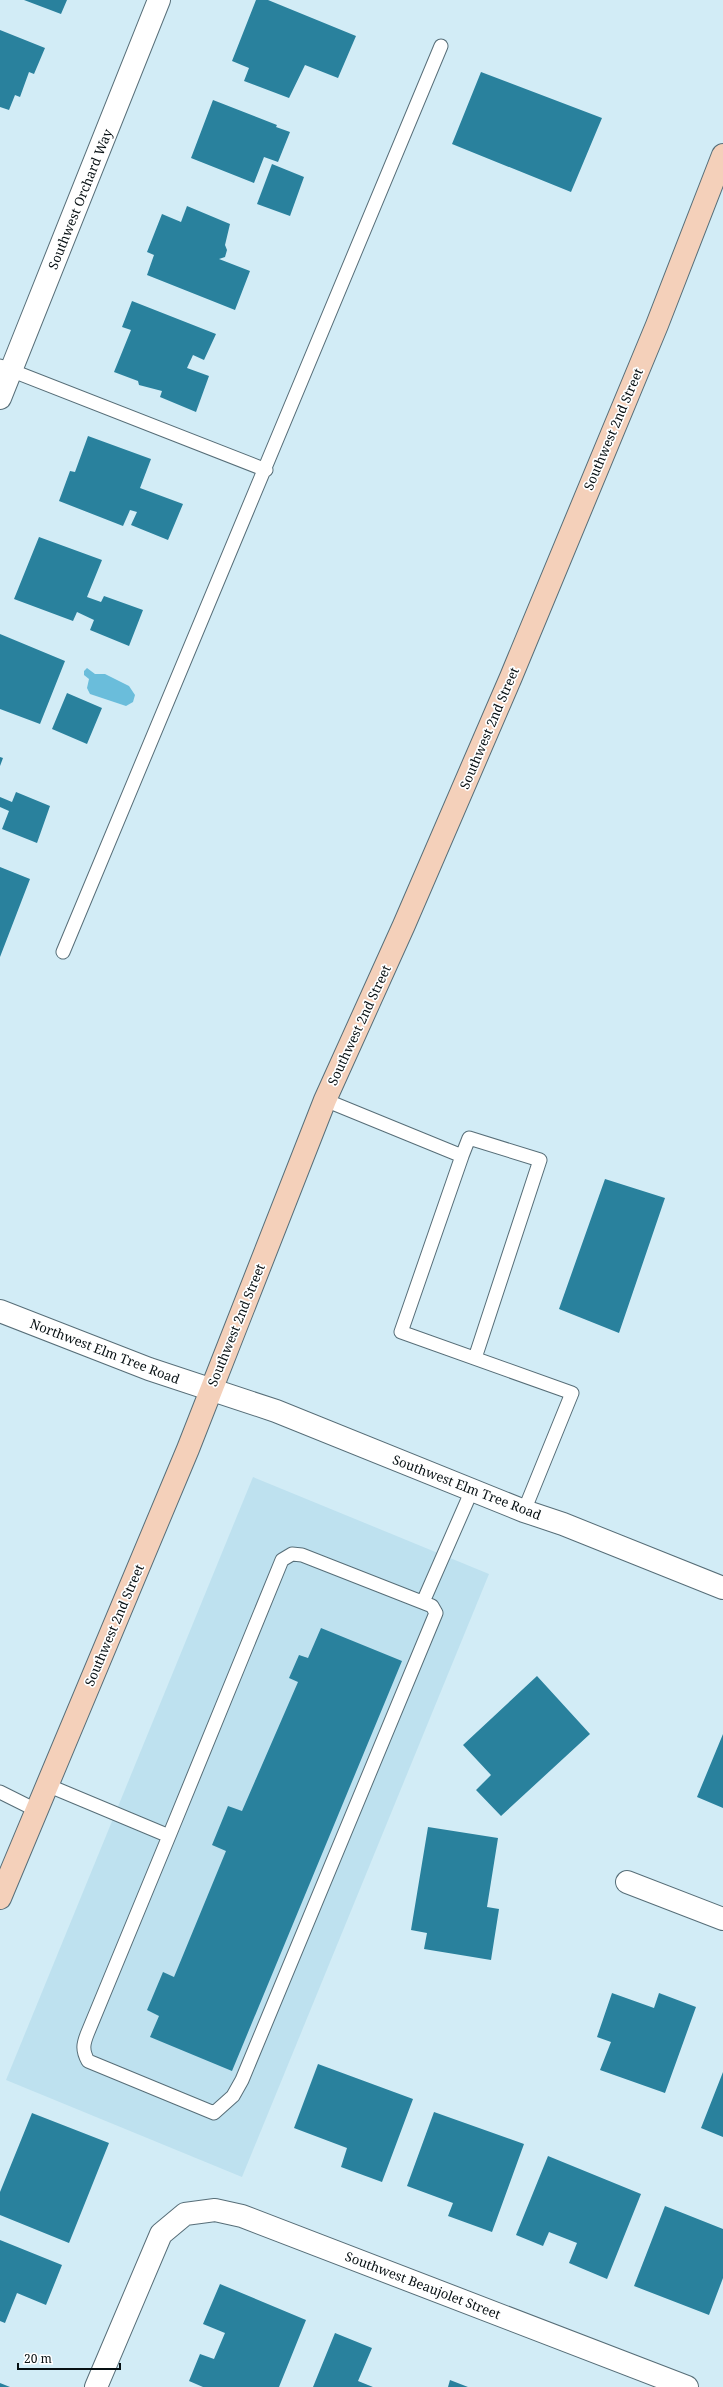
<svg xmlns="http://www.w3.org/2000/svg" width="723" height="2387" font-family="'Noto Serif',serif">
<style>
.built{fill:#bee1ef}
.water{fill:#6abddb}
.building{fill:#29819d}
.lines{fill:none;stroke-linecap:round;stroke-linejoin:round}
.service-casing{stroke:#576e78;stroke-width:15}
.minor-casing{stroke:#576e78;stroke-width:24}
.tertiary-casing{stroke:#576e78;stroke-width:24}
.secondary-casing{stroke:#576e78;stroke-width:24}
.service{stroke:#fff;stroke-width:13}
.minor{stroke:#fff;stroke-width:22}
.tertiary{stroke:#fff;stroke-width:22}
.secondary{stroke:#f4d0ba;stroke-width:22}
.labels{text-anchor:middle;dominant-baseline:central;stroke-width:3.5;stroke-linejoin:round;paint-order:stroke}
.street-label{font-size:13px;fill:#071013;stroke:#fff}
</style>
<rect width="100%" height="100%" fill="#d2ecf6"/>
<path class="built" d="M 253,1477 L 489,1574 L 242,2177 L 6,2080 Z"/>
<path class="water" d="M 87,668 L 95,674 L 105,674 L 129,686 L 135,695 L 133,702 L 126,706 L 90,694 L 87,688 L 89,679 L 84,675 L 84,671 Z"/>
<path class="building" d="M 24,0 L 67,0 L 61,14 Z
M 256,0 L 268,0 L 356,36 L 338,78 L 305,65 L 289,98 L 244,81 L 249,68 L 232,61 Z
M 0,30 L 45,48 L 34,74 L 29,72 L 20,97 L 15,95 L 9,110 L 0,107 Z
M 481,72 L 602,118 L 571,192 L 452,144 Z
M 213,100 L 277,125 L 276,127 L 290,132 L 278,162 L 264,157 L 254,183 L 191,158 Z
M 272,164 L 304,177 L 290,216 L 257,204 Z
M 187,206 L 230,224 L 225,245 L 227,250 L 225,257 L 219,259 L 250,271 L 235,310 L 147,275 L 154,255 L 147,252 L 162,214 L 181,222 Z
M 132,301 L 216,334 L 204,360 L 193,355 L 187,368 L 209,376 L 196,412 L 160,397 L 162,391 L 139,385 L 138,381 L 114,372 L 131,330 L 122,327 Z
M 88,436 L 151,459 L 140,488 L 183,504 L 168,540 L 131,525 L 137,512 L 130,510 L 123,526 L 59,501 L 70,471 L 75,472 Z
M 39,537 L 102,560 L 87,597 L 101,602 L 104,596 L 143,610 L 129,646 L 90,630 L 94,620 L 77,612 L 73,621 L 14,599 Z
M 0,634 L 65,661 L 40,724 L 0,709 Z
M 67,693 L 102,708 L 87,744 L 52,729 Z
M 0,757 L 3,758 L 0,766 Z
M 16,792 L 50,806 L 37,843 L 2,829 L 9,811 L 0,807 L 0,797 L 12,802 Z
M 0,867 L 30,879 L 0,957 Z
M 605,1179 L 665,1198 L 619,1333 L 559,1309 Z
M 321,1628 L 402,1661 L 232,2071 L 150,2037 L 159,2016 L 147,2010 L 163,1972 L 174,1977 L 226,1851 L 212,1845 L 228,1806 L 242,1811 L 298,1682 L 289,1678 L 299,1655 L 308,1658 Z
M 537,1676 L 590,1734 L 501,1816 L 476,1790 L 491,1775 L 463,1745 Z
M 723,1734 L 723,1808 L 697,1797 Z
M 428,1827 L 498,1838 L 487,1907 L 499,1909 L 491,1960 L 424,1949 L 427,1933 L 411,1930 Z
M 612,1993 L 654,2008 L 659,1993 L 696,2007 L 665,2093 L 600,2070 L 611,2042 L 597,2037 Z
M 318,2064 L 413,2099 L 382,2182 L 341,2167 L 347,2148 L 294,2128 Z
M 723,2072 L 723,2137 L 701,2128 Z
M 434,2112 L 524,2144 L 492,2232 L 448,2216 L 453,2203 L 407,2186 Z
M 32,2113 L 109,2143 L 69,2243 L 0,2215 L 0,2192 Z
M 548,2156 L 641,2194 L 607,2279 L 569,2263 L 577,2243 L 549,2232 L 543,2246 L 516,2235 Z
M 665,2206 L 723,2229 L 723,2278 L 709,2315 L 634,2286 Z
M 0,2240 L 62,2265 L 46,2305 L 17,2293 L 5,2323 L 0,2321 Z
M 220,2284 L 306,2320 L 279,2387 L 203,2387 L 189,2381 L 200,2354 L 214,2359 L 225,2333 L 203,2324 Z
M 335,2333 L 372,2348 L 358,2381 L 373,2387 L 313,2387 Z
M 450,2380 L 468,2387 L 448,2387 Z
M 0,2383 L 10,2387 L 0,2387 Z"/>
<g class="lines">
<g class="service-casing">
<path id="service" d="M 0,366 L 266,470
M 63,952 L 441,46
M 325,1100 L 462,1156 L 401,1332 L 572,1393 L 524,1511
M 462,1156 L 469,1138 L 540,1160 L 475,1358
M 423,1602 L 472,1490
M 47,1785 L 169,1836 L 88,2032 C 83,2044 82,2050 88,2061 L 214,2113 L 233,2096 L 242,2080 L 436,1613 L 432,1606 L 302,1555 L 292,1554 L 282,1560 L 169,1836
M 0,1792 L 36,1810"/>
</g>
<g class="minor-casing">
<path id="minor" d="M 0,398 L 159,0
M 627,1882 L 723,1919
M 96,2387 L 161,2234 L 185,2214 L 215,2210 L 242,2216 L 687,2387"/>
</g>
<g class="tertiary-casing">
<path id="tertiary" d="M 0,1311 L 149,1369 L 276,1411 L 524,1511 L 563,1524 L 723,1588"/>
</g>
<g class="secondary-casing">
<path id="secondary" d="M 0,1898 L 188,1449 L 325,1100 L 404,925 L 511,677 L 657,325 L 723,155"/>
</g>
<use href="#service" class="service"/>
<use href="#minor" class="minor"/>
<use href="#tertiary" class="tertiary"/>
<use href="#secondary" class="secondary"/>
</g>
<g class="labels">
<g class="street-label">
<text transform="translate(80 199) rotate(-68)">Southwest Orchard Way</text>
<text transform="translate(613 429) rotate(-67)">Southwest 2nd Street</text>
<text transform="translate(489 728) rotate(-67)">Southwest 2nd Street</text>
<text transform="translate(359 1025) rotate(-65)">Southwest 2nd Street</text>
<text transform="translate(236 1325) rotate(-68)">Southwest 2nd Street</text>
<text transform="translate(105 1351) rotate(21)">Northwest Elm Tree Road</text>
<text transform="translate(467 1487) rotate(21)">Southwest Elm Tree Road</text>
<text transform="translate(114 1625) rotate(-67)">Southwest 2nd Street</text>
<text transform="translate(423 2285) rotate(21)">Southwest Beaujolet Street</text>
</g>
</g>
<path d="M18 2363v6h102v-6" fill="none" stroke="#071013" stroke-width="2"/>
<text x="24" y="2363" font-size="12" fill="#071013" stroke="#ffffff" stroke-width="3" paint-order="stroke">20 m</text>
</svg>
